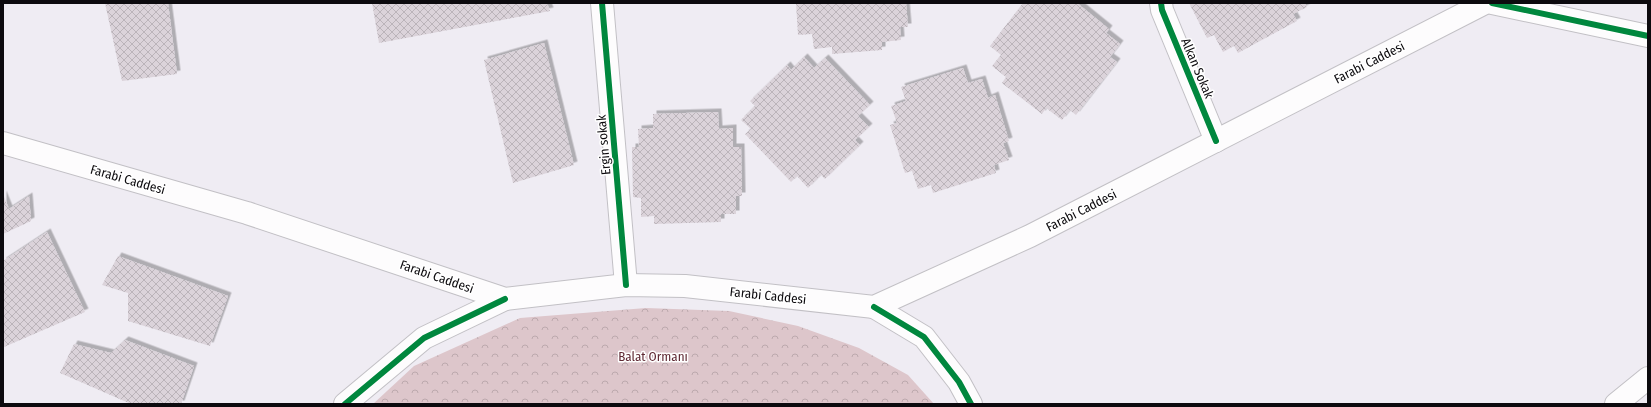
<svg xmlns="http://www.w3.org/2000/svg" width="1651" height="407" font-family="'Fira Sans Condensed',sans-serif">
  <defs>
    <pattern id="forest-crowns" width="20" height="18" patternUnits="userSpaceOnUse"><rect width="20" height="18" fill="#ddc6cb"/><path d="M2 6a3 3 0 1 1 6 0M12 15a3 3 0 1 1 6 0" fill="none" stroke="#bca9ad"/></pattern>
    <pattern id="building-cross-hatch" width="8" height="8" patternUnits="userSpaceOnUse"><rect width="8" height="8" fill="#dbd3da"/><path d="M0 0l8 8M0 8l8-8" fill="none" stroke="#bbb4ba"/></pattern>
    <filter id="shadow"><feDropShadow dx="3.5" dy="-3.5" stdDeviation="0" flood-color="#0004"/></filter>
  </defs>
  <rect width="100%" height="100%" fill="#efecf3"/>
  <polygon fill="url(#forest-crowns)" points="646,308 729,311 798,326 859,348 908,375 934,404 373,404 414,366 520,318"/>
  <g fill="url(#building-cross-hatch)" filter="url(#shadow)">
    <polygon points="105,3 168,3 177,74 122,81"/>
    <polygon points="372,3 547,3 550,11 379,43"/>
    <polygon points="796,3 906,3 908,27 900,27 901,40 882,42 882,50 832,54 832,47 814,49 812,34 798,35"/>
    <polygon points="1023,3 1065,3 1067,5 1068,3 1077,3 1109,29 1106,33 1120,44 1110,57 1117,62 1076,115 1070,110 1062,120 1046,108 1042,114 1002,83 1006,77 992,66 1001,55 990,46"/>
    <polygon points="1189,3 1305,3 1307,7 1293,14 1297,21 1238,53 1234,46 1223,52 1214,35 1207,38"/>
    <polygon points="544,43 574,165 513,183 484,60"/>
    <polygon points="804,57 814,68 825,58 870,105 858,116 869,127 855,140 860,145 825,179 821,175 808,188 797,176 791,182 745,134 751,129 741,120 755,106 750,101 787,65 791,70"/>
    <polygon points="963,68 968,83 982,79 988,98 995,95 1009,141 1003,143 1009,160 994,165 996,173 933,193 931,185 918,189 912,171 905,173 890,125 897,123 891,106 906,101 901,87"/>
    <polygon points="718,112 719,129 733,128 733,147 741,147 742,196 736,196 736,214 721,214 721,222 654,224 654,216 641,217 641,198 633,197 632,147 639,147 638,129 653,128 653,114"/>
    <polygon points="3,194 9,209 29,196 31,221 3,234"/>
    <polygon points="47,232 85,312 4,347 3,261"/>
    <polygon points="118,256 228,296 210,346 128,321 128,293 102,285"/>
    <polygon points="125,340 194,366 181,404 131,404 60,373 74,344 111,353"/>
  </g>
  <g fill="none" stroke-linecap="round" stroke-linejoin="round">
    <g stroke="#c2c0c5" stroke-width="24">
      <g id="minor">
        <polyline points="602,3 626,285"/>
        <polyline points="1161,3 1162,10 1216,141"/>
        <polyline points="345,404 424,338 505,299"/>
        <polyline points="1616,404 1648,378"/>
      </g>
    </g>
    <g stroke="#c2c0c5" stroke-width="24">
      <g id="tertiary">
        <polyline points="1492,3 1648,36"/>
        <polyline points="874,307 924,337 959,382 971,404"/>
      </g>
    </g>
    <g stroke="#c2c0c5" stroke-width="24">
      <polyline id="primary" points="3,143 247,213 505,299 626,285 685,286 874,307 1030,236 1485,3"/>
    </g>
    <use href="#minor" stroke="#fdfcfd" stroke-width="22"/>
    <use href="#tertiary" stroke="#fdfcfd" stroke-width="22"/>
    <use href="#primary" stroke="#fdfcfd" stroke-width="22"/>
    <g stroke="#fff" stroke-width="8">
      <g id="cycleway">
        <polyline points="602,3 626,285"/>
        <polyline points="1161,3 1162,10 1216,141"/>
        <polyline points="1492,3 1648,36"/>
        <polyline points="874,307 924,337 959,382 971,404"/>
        <polyline points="345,404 424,338 505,299"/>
      </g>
    </g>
    <use href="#cycleway" stroke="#00873e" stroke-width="6"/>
  </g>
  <g text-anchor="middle" stroke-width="3" stroke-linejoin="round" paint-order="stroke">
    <g font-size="13" fill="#0c0a0e" stroke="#fff">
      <text transform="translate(1369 62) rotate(-27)" y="5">Farabi Caddesi</text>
      <text transform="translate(1198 68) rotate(67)" y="5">Alkan Sokak</text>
      <text transform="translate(603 145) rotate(-95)" y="5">Ergin sokak</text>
      <text transform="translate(128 179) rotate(16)" y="5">Farabi Caddesi</text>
      <text transform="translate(1081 210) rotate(-27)" y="5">Farabi Caddesi</text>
      <text transform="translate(437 276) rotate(19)" y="5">Farabi Caddesi</text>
      <text transform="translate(768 295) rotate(6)" y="5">Farabi Caddesi</text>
    </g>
    <g font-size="13" fill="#5f2933" stroke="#fff">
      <text x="653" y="361">Balat Ormanı</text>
    </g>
  </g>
  <rect width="1651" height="407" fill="none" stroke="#0c0a0e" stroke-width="8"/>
</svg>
